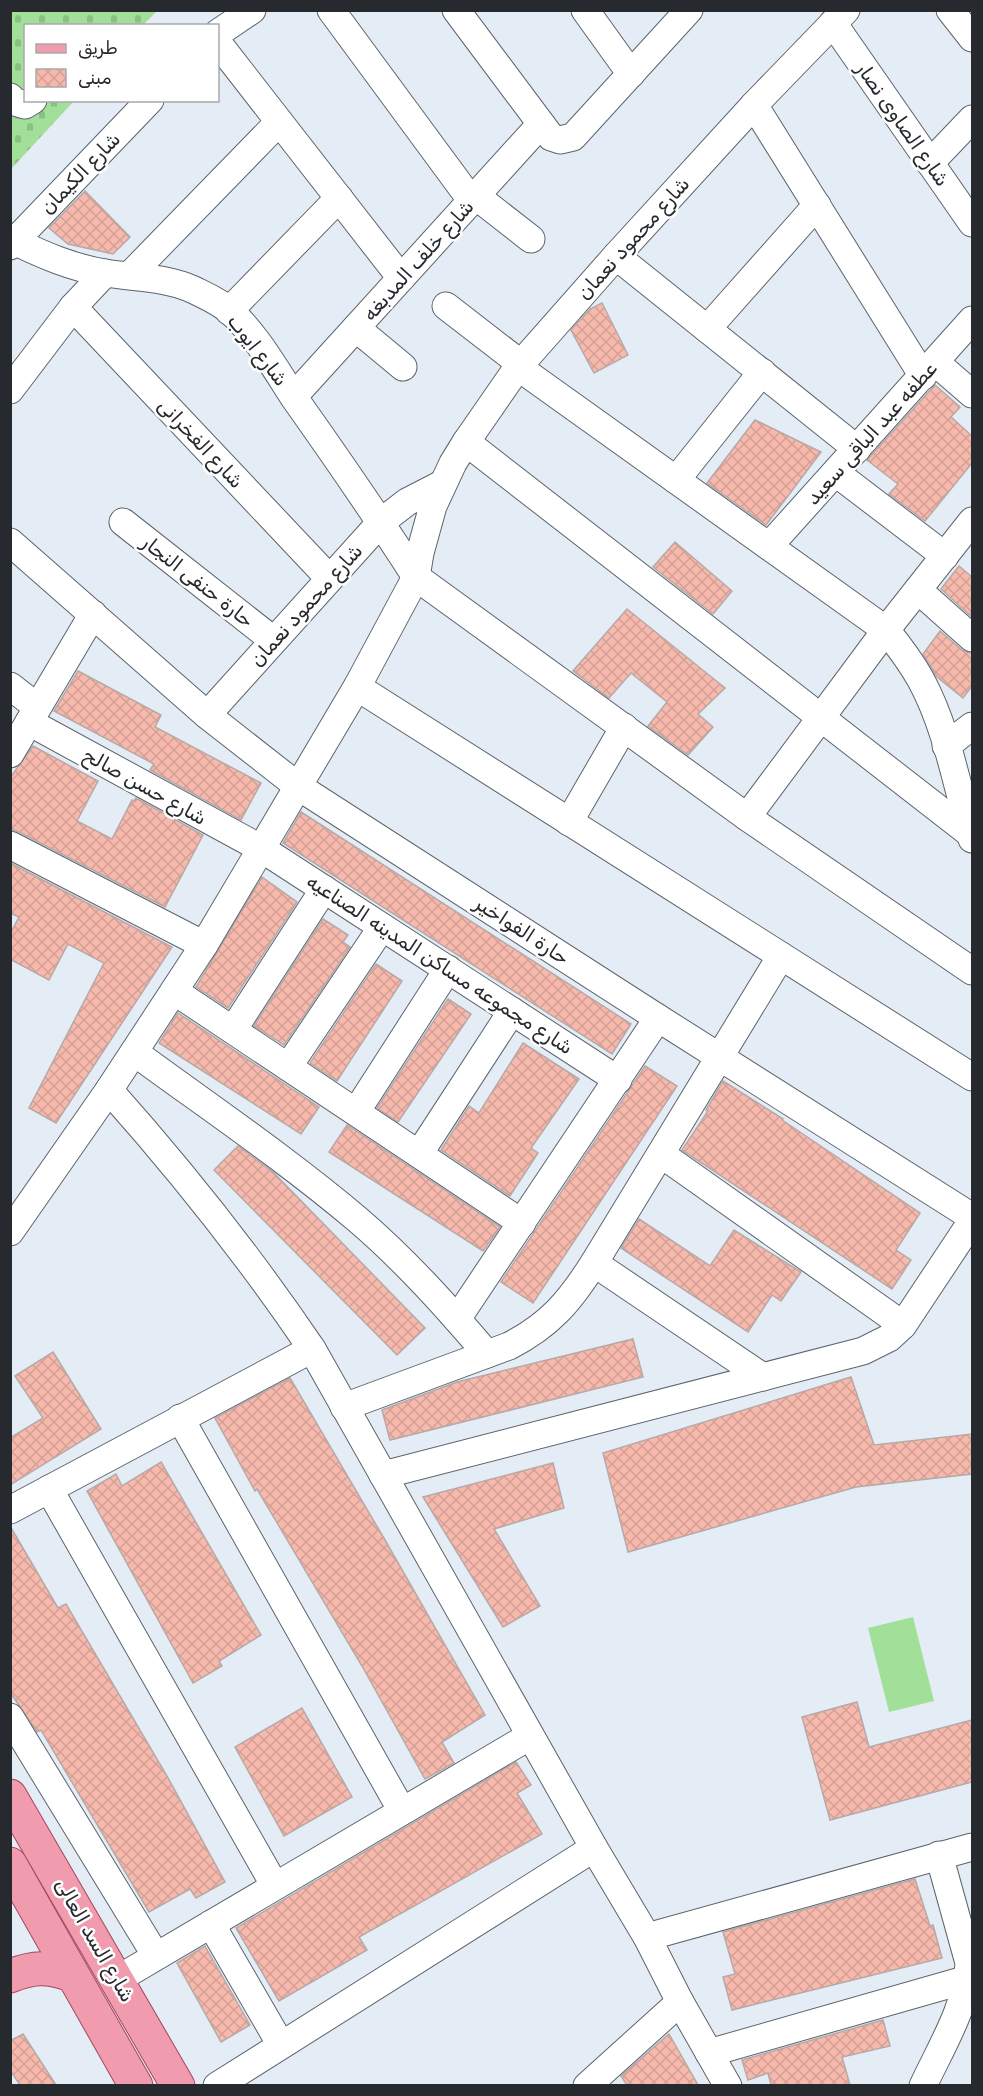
<svg xmlns="http://www.w3.org/2000/svg" width="983" height="2096" font-family="Rubik,'Noto Sans Arabic',sans-serif">
  <defs>
    <pattern id="cemetery-stones" width="16" height="16" patternUnits="userSpaceOnUse" patternTransform="scale(1.5)"><rect width="16" height="16" fill="#a2e099"/><path d="M2 7V4a2 2 0 0 1 4 0v3zM10 15v-3a2 2 0 0 1 4 0v3z" fill="#8bc084"/></pattern>
    <pattern id="building-cross-hatch" width="8" height="8" patternUnits="userSpaceOnUse" patternTransform="scale(1.5)"><rect width="8" height="8" fill="#f8b9ad"/><path d="M0 0l8 8M0 8l8-8" fill="none" stroke="#d49f95"/></pattern>
  </defs>
  <rect width="100%" height="100%" fill="#e4ecf5"/>
  <polygon fill="url(#cemetery-stones)" points="11,11 157,11 143,25 26,26 26,100 74,101 11,169"/>
  <polygon fill="#a2e099" points="913,1617 934,1701 889,1712 868,1628"/>
  <g fill="url(#building-cross-hatch)" stroke="#b6a9a7" stroke-width="1.5">
    <polygon points="85,191 130,237 113,254 68,244 49,228"/>
    <polygon points="602,303 628,355 594,373 571,330 590,309"/>
    <polygon points="935,385 960,407 951,417 972,436 972,463 925,521 889,494 898,484 867,460"/>
    <polygon points="755,420 821,452 766,525 707,483"/>
    <polygon points="675,542 732,591 713,614 653,567"/>
    <polygon points="959,566 972,577 972,617 941,589"/>
    <polygon points="627,609 725,688 698,714 713,727 688,755 648,726 667,702 631,673 609,698 573,671"/>
    <polygon points="940,631 962,650 972,653 972,686 963,698 937,677 923,654"/>
    <polygon points="78,671 161,715 155,727 261,783 241,820 150,770 154,764 54,711"/>
    <polygon points="33,746 98,781 77,821 112,839 132,800 134,801 136,798 203,835 165,907 17,831 10,829 10,778"/>
    <polygon points="301,812 631,1024 612,1054 283,843"/>
    <polygon points="10,863 172,947 56,1123 29,1108 104,963 68,944 49,980 10,959 10,934 19,917 10,913"/>
    <polygon points="262,877 297,902 228,1008 196,987"/>
    <polygon points="323,919 348,935 343,942 350,947 284,1045 254,1026"/>
    <polygon points="376,964 402,981 337,1081 310,1063"/>
    <polygon points="448,999 471,1014 398,1122 377,1108"/>
    <polygon points="178,1013 319,1107 301,1134 159,1043"/>
    <polygon points="523,1043 579,1079 531,1148 538,1153 510,1196 441,1150 469,1106 479,1113"/>
    <polygon points="645,1066 677,1086 533,1303 501,1282"/>
    <polygon points="723,1081 783,1119 782,1120 920,1213 896,1250 911,1260 892,1289 682,1150 708,1111 706,1110"/>
    <polygon points="347,1125 500,1227 483,1251 329,1152"/>
    <polygon points="238,1146 274,1173 425,1328 397,1355 214,1170"/>
    <polygon points="639,1219 710,1266 734,1230 801,1272 781,1301 772,1295 748,1332 621,1248"/>
    <polygon points="633,1339 643,1377 390,1440 382,1410 457,1382"/>
    <polygon points="53,1352 101,1429 10,1485 10,1438 43,1418 15,1376"/>
    <polygon points="851,1377 874,1445 972,1434 972,1474 856,1487 628,1552 603,1453"/>
    <polygon points="290,1378 385,1540 485,1715 442,1742 454,1763 425,1779 362,1666 257,1489 255,1491 215,1418"/>
    <polygon points="161,1462 261,1635 219,1661 222,1666 193,1683 87,1491 116,1474 122,1486"/>
    <polygon points="553,1463 564,1508 494,1529 540,1606 503,1627 423,1497"/>
    <polygon points="10,1526 58,1608 66,1604 167,1776 225,1882 196,1898 190,1889 149,1912 41,1730 37,1732 10,1692"/>
    <polygon points="857,1702 869,1747 972,1720 972,1782 830,1820 802,1717"/>
    <polygon points="302,1708 352,1797 284,1836 235,1747"/>
    <polygon points="516,1762 531,1785 517,1793 542,1834 359,1937 367,1950 279,2001 236,1928"/>
    <polygon points="915,1879 930,1926 933,1925 942,1958 732,2010 723,1977 735,1974 723,1932"/>
    <polygon points="205,1946 250,2025 221,2042 177,1963"/>
    <polygon points="883,2020 890,2046 842,2057 850,2085 771,2085 768,2073 748,2080 742,2060"/>
    <polygon points="23,2034 56,2085 20,2085 10,2070 10,2041"/>
    <polygon points="669,2034 698,2085 627,2085 621,2076"/>
  </g>
  <g fill="none" stroke-linecap="round" stroke-linejoin="round">
    <g stroke="#5d646c" stroke-width="29">
      <g id="minor">
        <polyline points="331,10 471,200"/>
        <polyline points="456,10 551,137 560,140 573,137 689,10"/>
        <polyline points="585,10 631,74"/>
        <polyline points="950,10 972,38"/>
        <polyline points="833,23 972,223"/>
        <polyline points="218,33 252,10"/>
        <polyline points="218,43 401,278"/>
        <polyline points="10,97 15,102 25,105 33,100"/>
        <polyline points="754,105 923,376"/>
        <polyline points="930,163 972,119"/>
        <polyline points="476,196 531,239"/>
        <path d="M14,241C43,255 73,268 105,273C136,278 165,277 194,290C206,296 220,302 230,311C255,333 276,370 295,399C336,457 377,516 416,577L747,817L972,971"/>
        <polyline points="10,246 150,100"/>
        <polyline points="616,256 857,449"/>
        <polyline points="130,275 279,122"/>
        <polyline points="446,306 521,364"/>
        <polyline points="73,307 329,578"/>
        <polyline points="229,311 339,198"/>
        <polyline points="356,328 403,367"/>
        <polyline points="707,329 817,205"/>
        <polyline points="935,362 972,394"/>
        <path d="M518,367L886,630C899,646 911,662 921,680C947,728 957,786 972,839"/>
        <polyline points="10,390 73,307 105,273"/>
        <polyline points="294,396 541,124"/>
        <polyline points="466,442 972,835"/>
        <polyline points="836,473 945,556"/>
        <polyline points="676,480 762,372"/>
        <polyline points="123,522 273,640"/>
        <polyline points="10,542 207,715 299,787 658,1018 972,1217"/>
        <polyline points="769,546 972,320"/>
        <polyline points="918,590 972,638"/>
        <polyline points="10,686 37,707"/>
        <polyline points="357,687 972,1077"/>
        <polyline points="207,715 381,522 407,502 442,484"/>
        <polyline points="29,722 262,849 618,1080"/>
        <polyline points="946,746 972,726"/>
        <polyline points="10,754 93,614"/>
        <polyline points="747,817 886,630 972,521"/>
        <polyline points="569,822 624,727"/>
        <polyline points="10,845 204,945"/>
        <polyline points="174,991 522,1223"/>
        <polyline points="233,1030 324,889"/>
        <path d="M134,1052C209,1107 286,1159 357,1219C405,1260 447,1307 487,1354"/>
        <polyline points="288,1067 382,927"/>
        <path d="M109,1090C184,1174 249,1256 312,1349L594,1848L647,1937L680,2002L728,2086"/>
        <polyline points="356,1112 448,969"/>
        <polyline points="419,1154 512,1011"/>
        <polyline points="661,1154 903,1325"/>
        <polyline points="10,1232 109,1090 204,945 357,687 416,577 420,553 433,506 453,463 466,442 518,367 616,256 754,105 846,10"/>
        <polyline points="594,1263 763,1377"/>
        <polyline points="457,1319 658,1018"/>
        <path d="M344,1407L509,1346C550,1325 570,1301 594,1263L781,956"/>
        <polyline points="180,1418 402,1811"/>
        <polyline points="383,1475 863,1351 889,1338 903,1325 972,1221"/>
        <polyline points="49,1489 275,1886"/>
        <polyline points="10,1510 312,1349"/>
        <polyline points="10,1717 156,1956"/>
        <polyline points="211,1924 281,2045"/>
        <polyline points="647,1937 972,1847"/>
        <polyline points="118,1979 530,1736"/>
        <polyline points="709,2053 968,1979"/>
        <polyline points="217,2086 594,1848"/>
        <polyline points="587,2086 680,2002"/>
        <path d="M923,2086C941,2047 967,2006 969,1963L939,1855"/>
      </g>
    </g>
    <g stroke="#a3485e" stroke-width="35">
      <g id="major">
        <polyline points="10,1796 178,2086"/>
        <polyline points="10,1864 136,2086"/>
        <path d="M10,1976C35,1966 48,1967 72,1975"/>
      </g>
    </g>
    <use href="#minor" stroke="#fff" stroke-width="27"/>
    <use href="#major" stroke="#f19bae" stroke-width="33"/>
  </g>
  <g text-anchor="middle" stroke-width="5" stroke-linejoin="round" paint-order="stroke">
    <g font-size="20" fill="#26292d" stroke="#fff">
      <text transform="translate(903 124) rotate(55)" y="7">شارع الصاوى نصار</text>
      <text transform="translate(80 173) rotate(-46)" y="7">شارع الكيمان</text>
      <text transform="translate(633 238) rotate(-48)" y="7">شارع محمود نعمان</text>
      <text transform="translate(418 260) rotate(-48)" y="7">شارع خلف المدبغه</text>
      <text transform="translate(258 350) rotate(52)" y="7">شارع ايوب</text>
      <text transform="translate(871 433) rotate(-48)" y="7">عطفه عبد الباقى سعيد</text>
      <text transform="translate(201 443) rotate(47)" y="7">شارع الفخرانى</text>
      <text transform="translate(198 581) rotate(38)" y="7">حارة حنفى النجار</text>
      <text transform="translate(306 605) rotate(-48)" y="7">شارع محمود نعمان</text>
      <text transform="translate(145 786) rotate(29)" y="7">شارع حسن صالح</text>
      <text transform="translate(522 930) rotate(33)" y="7">حارة الفواخير</text>
      <text transform="translate(440 964) rotate(33)" y="7">شارع مجموعه مساكن المدينه الصناعيه</text>
      <text transform="translate(95 1940) rotate(60)" y="7">شارع السد العالى</text>
    </g>
  </g>
  <rect width="983" height="2096" fill="none" stroke="#26292d" stroke-width="24"/>
  <rect x="24" y="24" width="195" height="78" fill="#ffffff" stroke="#a8a9ab" stroke-width="1.5"/>
  <rect x="36" y="44" width="30" height="9" fill="#f19bae" stroke="#a8a9ab" stroke-width="1.5"/>
  <text x="78" y="54" font-size="18" fill="#26292d">طريق</text>
  <rect x="36" y="69" width="30" height="18" fill="url(#building-cross-hatch)" stroke="#a8a9ab" stroke-width="1.5"/>
  <text x="78" y="84" font-size="18" fill="#26292d">مبنى</text>
</svg>
